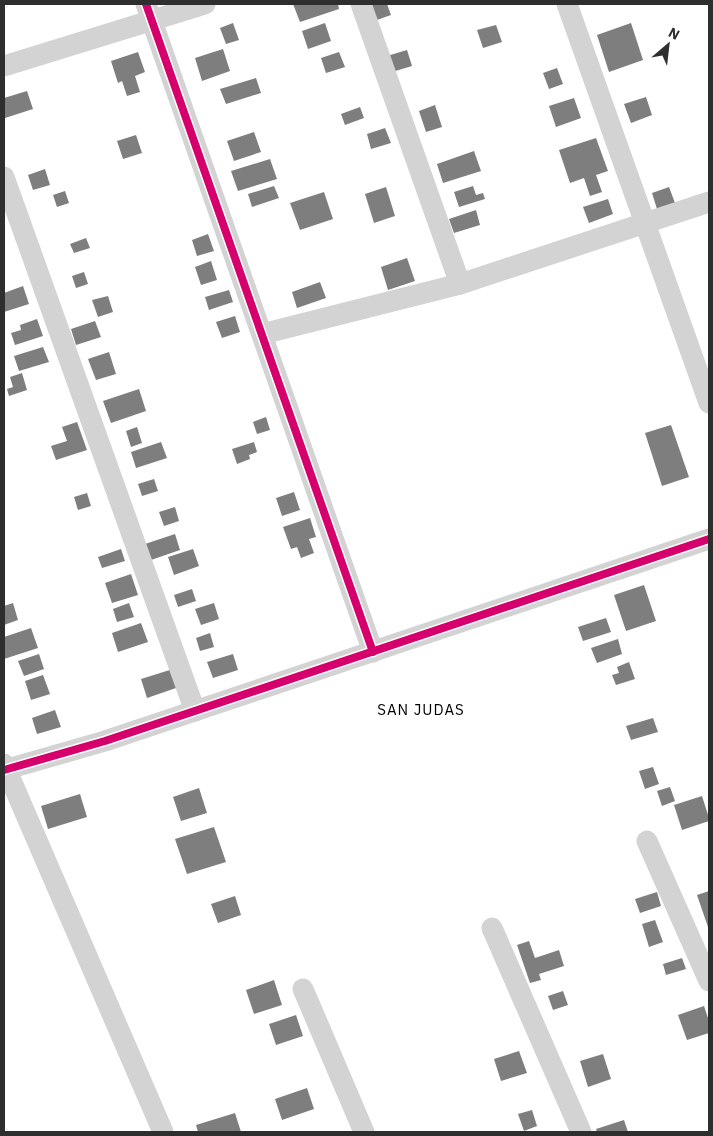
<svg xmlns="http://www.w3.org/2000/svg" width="713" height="1136" font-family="'IBM Plex Sans',sans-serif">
  <rect width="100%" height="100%" fill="#fff"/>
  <g fill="#7e7e7e">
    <polygon points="293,4 338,4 339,9 300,22"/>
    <polygon points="372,4 387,4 391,15 374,21"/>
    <polygon points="233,23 239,40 226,44 220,28"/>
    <polygon points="325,23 331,41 308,49 302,31"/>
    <polygon points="631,23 643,60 609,72 597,35"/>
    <polygon points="496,25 502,42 483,48 477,30"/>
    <polygon points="223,49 230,71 202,81 195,58"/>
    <polygon points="407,50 412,66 392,72 387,56"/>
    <polygon points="138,52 145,72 135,76 140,92 127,96 122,81 118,83 111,61"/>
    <polygon points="339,52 345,67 326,73 321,58"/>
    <polygon points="557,68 563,84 549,89 543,73"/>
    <polygon points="256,78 261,93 226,104 220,89"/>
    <polygon points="27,91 33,109 5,118 4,98"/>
    <polygon points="646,97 652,115 631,123 624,104"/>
    <polygon points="574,98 581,118 556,127 549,106"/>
    <polygon points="435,105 442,127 426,132 419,111"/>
    <polygon points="360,107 364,118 345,125 341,114"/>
    <polygon points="385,128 391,143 371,149 367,134"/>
    <polygon points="254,132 261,152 234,161 227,141"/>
    <polygon points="136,135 142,153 123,159 117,141"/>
    <polygon points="596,138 608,171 596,175 602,192 590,196 584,178 570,183 559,150"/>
    <polygon points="474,151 481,171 443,183 437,164"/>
    <polygon points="270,159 277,179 238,191 231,171"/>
    <polygon points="45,169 50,185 33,190 28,175"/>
    <polygon points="274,186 279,198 252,207 248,194"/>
    <polygon points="473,186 476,195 483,193 485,199 459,207 454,192"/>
    <polygon points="386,187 395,216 374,223 365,194"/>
    <polygon points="669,187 675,203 657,209 652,193"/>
    <polygon points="65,191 69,203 57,207 53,195"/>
    <polygon points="324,192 333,219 300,230 290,203"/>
    <polygon points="608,199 613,214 589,223 583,207"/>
    <polygon points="476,210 480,225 454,233 449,219"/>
    <polygon points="208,234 214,251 197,256 192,240"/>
    <polygon points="86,238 90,248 74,253 70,244"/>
    <polygon points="407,258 415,281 388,290 381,267"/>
    <polygon points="211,261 217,280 201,285 195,267"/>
    <polygon points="84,272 88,284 76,288 72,276"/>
    <polygon points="320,282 326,298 297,308 292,292"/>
    <polygon points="23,286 29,304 4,312 4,293"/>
    <polygon points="229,290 233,302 209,310 205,297"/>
    <polygon points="108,296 113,312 98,317 92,300"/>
    <polygon points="235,316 240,332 222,338 216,322"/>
    <polygon points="37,319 43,336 15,345 11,333 21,330 20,325"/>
    <polygon points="95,321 101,337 76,345 71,329"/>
    <polygon points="43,347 49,362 19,371 14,356"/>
    <polygon points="109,352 116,374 96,380 88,359"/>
    <polygon points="22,373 27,390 9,396 7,389 13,387 10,377"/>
    <polygon points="139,389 146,411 111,423 103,401"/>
    <polygon points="266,417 270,430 257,434 253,422"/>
    <polygon points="77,422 87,450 56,460 51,446 67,441 62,427"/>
    <polygon points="671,425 689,477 662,486 645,433"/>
    <polygon points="137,427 142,443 131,447 126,431"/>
    <polygon points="161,442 167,458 136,468 131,452"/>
    <polygon points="254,442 257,452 249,455 250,459 237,464 232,449"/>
    <polygon points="154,479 158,491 142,496 138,484"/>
    <polygon points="294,492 300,510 282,516 276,498"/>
    <polygon points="87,493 91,506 78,510 74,497"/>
    <polygon points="175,507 179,521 164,526 159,512"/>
    <polygon points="310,518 316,537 309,539 314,553 301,558 297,547 291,549 283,527"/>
    <polygon points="175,534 180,550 151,560 145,544"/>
    <polygon points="121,549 125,561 102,568 98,557"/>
    <polygon points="193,549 199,566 174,575 168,557"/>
    <polygon points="131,574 138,595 112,603 105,583"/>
    <polygon points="644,585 656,621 626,631 614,595"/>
    <polygon points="192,589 196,601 178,607 174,595"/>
    <polygon points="13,603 18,620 4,625 4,606"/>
    <polygon points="129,603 134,617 117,622 113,609"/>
    <polygon points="214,603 219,619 201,625 195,609"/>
    <polygon points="606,618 611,632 583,641 578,627"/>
    <polygon points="141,623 148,642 118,652 112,633"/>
    <polygon points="31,628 38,648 4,659 4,637"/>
    <polygon points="210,633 214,647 200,651 196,638"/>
    <polygon points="618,639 622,654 597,663 591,648"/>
    <polygon points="39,654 44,669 24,676 18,661"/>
    <polygon points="233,654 238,670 213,678 207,662"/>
    <polygon points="629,662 635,679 616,685 612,675 619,673 617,667"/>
    <polygon points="173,669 179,687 147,698 141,679"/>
    <polygon points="43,675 50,694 31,700 25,681"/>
    <polygon points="55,710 61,727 37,734 32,718"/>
    <polygon points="653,718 658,732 631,740 626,726"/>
    <polygon points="653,767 659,784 645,789 639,771"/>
    <polygon points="670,787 675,801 662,806 657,791"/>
    <polygon points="199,788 207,813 181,821 173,797"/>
    <polygon points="80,794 87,817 48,829 41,806"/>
    <polygon points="702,796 709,818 709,821 682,830 674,805"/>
    <polygon points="214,827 226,862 187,874 175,839"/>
    <polygon points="709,891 709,930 697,895"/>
    <polygon points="657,892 661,906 640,913 635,899"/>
    <polygon points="235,896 241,915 218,923 211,904"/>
    <polygon points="655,920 663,942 649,947 642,924"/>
    <polygon points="529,941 535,958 559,950 564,966 539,974 541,980 530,983 517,945"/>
    <polygon points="682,958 686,969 666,975 663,964"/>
    <polygon points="274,980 282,1005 254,1014 246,990"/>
    <polygon points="563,991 568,1005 553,1010 548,996"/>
    <polygon points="704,1006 709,1021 709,1033 687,1040 678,1015"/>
    <polygon points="296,1015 303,1036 276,1045 269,1024"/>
    <polygon points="519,1051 527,1073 501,1081 494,1059"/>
    <polygon points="603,1054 611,1079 588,1087 580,1061"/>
    <polygon points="307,1088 314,1109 282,1120 275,1099"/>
    <polygon points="532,1110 537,1126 524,1131 518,1114"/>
    <polygon points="235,1113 241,1132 198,1132 196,1125"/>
    <polygon points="624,1120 628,1132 597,1132 596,1129"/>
  </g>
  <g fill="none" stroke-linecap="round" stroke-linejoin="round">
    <g stroke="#d3d3d3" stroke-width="21">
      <polyline points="146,4 373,652"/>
      <polyline points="361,4 460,284"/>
      <polyline points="567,4 709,403"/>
      <polyline points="4,66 205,4"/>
      <polyline points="4,177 195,711"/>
      <polyline points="262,334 460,284 709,202"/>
      <polyline points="4,764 163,1132"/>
      <polyline points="4,770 105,741 709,539"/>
      <polyline points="647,841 709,981"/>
      <polyline points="492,928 581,1132"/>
      <polyline points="303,989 364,1132"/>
    </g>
    <g stroke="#fff" stroke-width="11">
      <g id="cycleway">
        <polyline points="146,4 373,652"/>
        <polyline points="4,770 105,741 709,539"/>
      </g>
    </g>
    <use href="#cycleway" stroke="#d6006c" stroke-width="8"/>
  </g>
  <g text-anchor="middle" stroke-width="5" stroke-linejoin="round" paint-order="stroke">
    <g font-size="15" letter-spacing="1" fill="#000" stroke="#fff">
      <text x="421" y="715">SAN JUDAS</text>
    </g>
  </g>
  <rect width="713" height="1136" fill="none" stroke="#2e2e2e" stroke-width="10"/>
  <g transform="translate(668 45) rotate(28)" stroke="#ffffff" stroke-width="4" paint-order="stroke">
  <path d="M0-4L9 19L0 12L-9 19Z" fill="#2e2e2e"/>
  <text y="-8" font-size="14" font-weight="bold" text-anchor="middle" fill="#2e2e2e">N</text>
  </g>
</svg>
